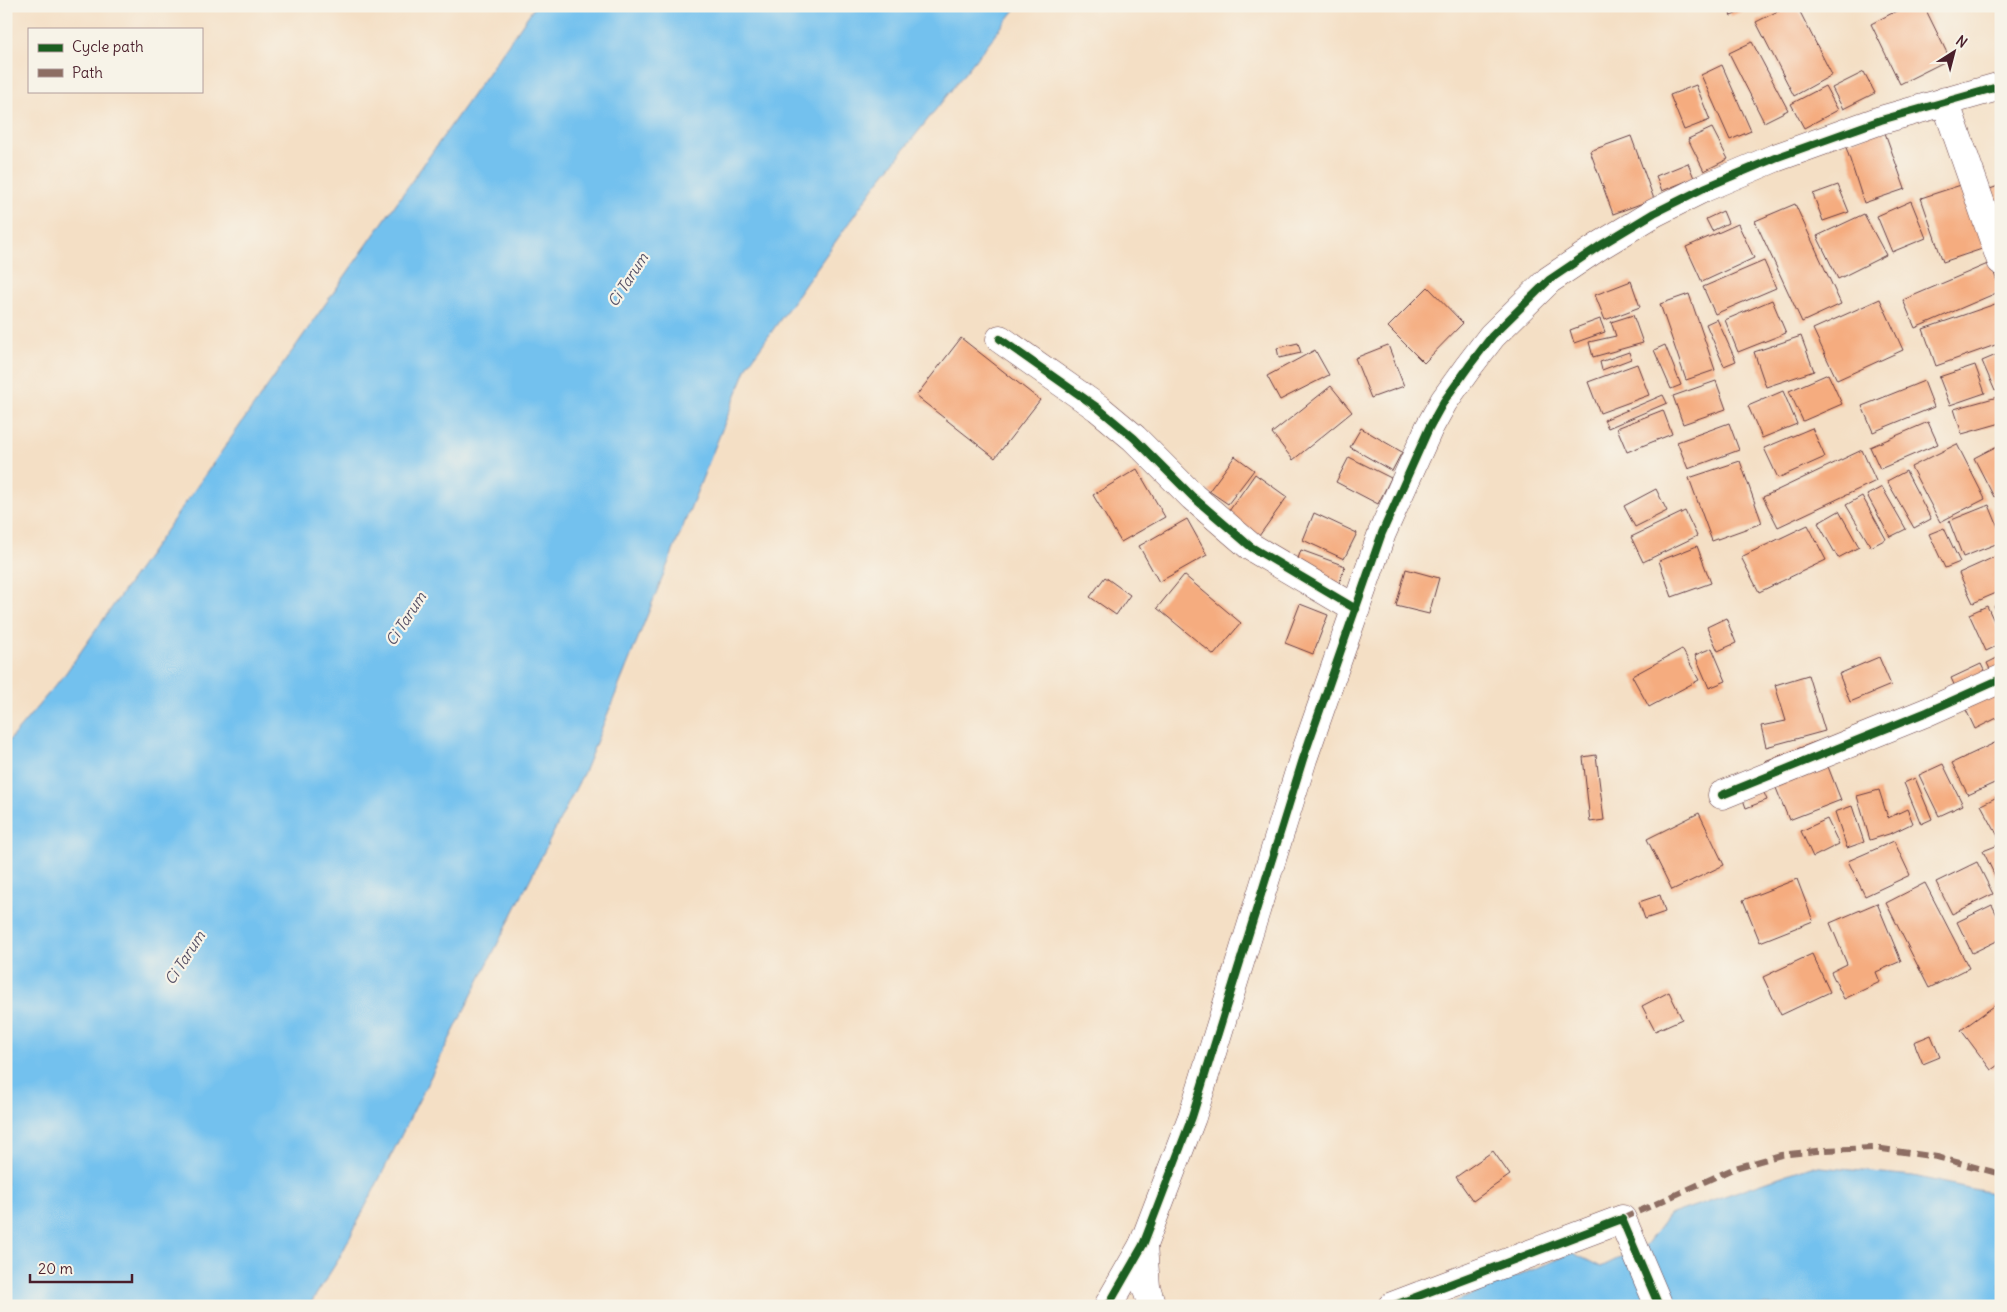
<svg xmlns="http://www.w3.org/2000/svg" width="2007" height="1312" font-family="Delius,sans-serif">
  <rect width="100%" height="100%" fill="#f7f3e8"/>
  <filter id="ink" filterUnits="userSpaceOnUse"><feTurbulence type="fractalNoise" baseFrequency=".02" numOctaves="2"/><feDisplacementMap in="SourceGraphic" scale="10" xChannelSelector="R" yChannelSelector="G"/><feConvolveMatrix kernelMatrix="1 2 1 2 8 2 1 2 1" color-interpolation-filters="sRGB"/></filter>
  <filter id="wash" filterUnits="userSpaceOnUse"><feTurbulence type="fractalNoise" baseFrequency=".0096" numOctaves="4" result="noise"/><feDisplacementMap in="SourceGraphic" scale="20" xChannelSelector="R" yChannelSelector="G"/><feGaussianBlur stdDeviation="1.12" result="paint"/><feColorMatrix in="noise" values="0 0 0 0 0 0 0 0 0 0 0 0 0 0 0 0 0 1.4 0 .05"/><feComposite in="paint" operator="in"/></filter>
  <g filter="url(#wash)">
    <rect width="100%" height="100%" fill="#f4dfc5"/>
    <g fill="#73c1ee" stroke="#5e708c">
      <polygon points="535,6 1018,6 875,186 748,365 585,770 340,1257 309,1306 6,1306 6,744 65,674"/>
      <polygon points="1811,1166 1913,1176 2001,1195 2001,1306 1445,1306 1573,1253 1601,1267 1646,1245 1669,1215"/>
    </g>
    <g id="blocks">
      <g fill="#f5ac7f">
        <polygon points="1727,6 1753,6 1731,16"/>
        <polygon points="1788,6 1797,6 1832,75 1794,96 1756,22"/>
        <polygon points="1906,6 1924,6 1950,59 1900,84 1871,24"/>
        <polygon points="1752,42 1788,110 1764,122 1729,53"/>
        <polygon points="1722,65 1751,131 1730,140 1701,75"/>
        <polygon points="1864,72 1875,93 1843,109 1832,88"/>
        <polygon points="1696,85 1710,120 1684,130 1670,95"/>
        <polygon points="1825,86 1838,110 1804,128 1791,104"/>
        <polygon points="1712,128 1728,159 1704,171 1688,139"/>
        <polygon points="1884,130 1905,189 1864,203 1845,144"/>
        <polygon points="1631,136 1654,199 1613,214 1590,151"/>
        <polygon points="1688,163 1694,178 1662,191 1656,176"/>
        <polygon points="1967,183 1988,247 1943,262 1921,198"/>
        <polygon points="1838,185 1849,212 1823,221 1813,194"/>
        <polygon points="2001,185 2001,259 1979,193"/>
        <polygon points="1911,201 1926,238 1892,252 1877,216"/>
        <polygon points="1795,204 1841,304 1802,322 1755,221"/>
        <polygon points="1723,211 1728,223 1712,231 1706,219"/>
        <polygon points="1864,214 1886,255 1838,279 1817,236"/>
        <polygon points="1738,224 1754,258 1702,282 1686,247"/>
        <polygon points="1764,261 1776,288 1715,314 1703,287"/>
        <polygon points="1990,263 2001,291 1915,328 1903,300"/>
        <polygon points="1631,281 1640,307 1605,320 1595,295"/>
        <polygon points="1428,287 1463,323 1424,363 1388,327"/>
        <polygon points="1689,294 1715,370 1686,380 1660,304"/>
        <polygon points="1880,299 1903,350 1837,380 1813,329"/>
        <polygon points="1772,300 1786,333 1738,352 1725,320"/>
        <polygon points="2001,302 2001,343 1936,366 1923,329"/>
        <polygon points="1633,315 1643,343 1593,357 1589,342 1616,336 1611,322"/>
        <polygon points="1600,319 1605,332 1574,343 1570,330"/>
        <polygon points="1717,319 1736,361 1724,366 1706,324"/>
        <polygon points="1801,336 1814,371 1766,387 1754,352"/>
        <polygon points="961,338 1040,400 995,458 916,396"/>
        <polygon points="1298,343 1301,353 1279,358 1277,348"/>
        <polygon points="1388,345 1404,386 1371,398 1355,358"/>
        <polygon points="1665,345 1681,385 1671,389 1654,350"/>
        <polygon points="1315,350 1329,375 1280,400 1267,376"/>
        <polygon points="1629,352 1631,359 1602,370 1600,362"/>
        <polygon points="2001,353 2001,388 1995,391 1982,361"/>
        <polygon points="1637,364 1649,395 1600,413 1588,382"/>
        <polygon points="1975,365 1985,393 1950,405 1939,377"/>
        <polygon points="1828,374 1842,404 1803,421 1789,391"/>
        <polygon points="1716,381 1726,409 1683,424 1673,396"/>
        <polygon points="1924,381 1934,407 1873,432 1862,406"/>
        <polygon points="1331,386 1352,412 1293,460 1272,433"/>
        <polygon points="1783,391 1797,424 1762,438 1748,406"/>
        <polygon points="1663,395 1667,403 1608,428 1604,420"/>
        <polygon points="2001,396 2001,423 1962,434 1954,409"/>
        <polygon points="1663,410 1672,434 1627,452 1617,428"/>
        <polygon points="1928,422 1938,444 1880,469 1870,447"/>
        <polygon points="1729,423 1739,450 1688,469 1677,442"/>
        <polygon points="1361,428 1402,452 1392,471 1350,447"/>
        <polygon points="1812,428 1825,457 1778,478 1764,448"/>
        <polygon points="1957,444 1985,499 1940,522 1911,467"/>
        <polygon points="2001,444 2001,493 1994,497 1974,458"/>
        <polygon points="1862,450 1876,481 1778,527 1763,497"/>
        <polygon points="1235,456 1254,470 1228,504 1209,491"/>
        <polygon points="1349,457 1391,478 1378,504 1336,482"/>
        <polygon points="1740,461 1762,523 1712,541 1689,478"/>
        <polygon points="1137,469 1165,517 1121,542 1093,495"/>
        <polygon points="1906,471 1931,519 1914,528 1887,481"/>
        <polygon points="1255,474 1287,497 1259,536 1227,514"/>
        <polygon points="1882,487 1906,529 1890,537 1867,495"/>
        <polygon points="1656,489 1667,511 1635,527 1624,506"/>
        <polygon points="1862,496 1886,539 1871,547 1846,505"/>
        <polygon points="1989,505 2001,534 2001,542 1963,557 1949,521"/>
        <polygon points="1685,511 1697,536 1643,562 1631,537"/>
        <polygon points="1839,511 1859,547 1838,558 1818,523"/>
        <polygon points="1314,513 1357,533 1344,559 1303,540"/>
        <polygon points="1187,519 1207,555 1159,582 1139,546"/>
        <polygon points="1808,525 1826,560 1759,592 1741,557"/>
        <polygon points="1944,528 1960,562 1945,568 1929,534"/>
        <polygon points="1697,546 1711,583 1672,597 1659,561"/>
        <polygon points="1301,550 1345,566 1338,587 1294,570"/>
        <polygon points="2001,554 2001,591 1973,603 1959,573"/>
        <polygon points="1406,569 1439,578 1429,614 1396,606"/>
        <polygon points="1184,575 1241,623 1214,655 1157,608"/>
        <polygon points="1105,577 1130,595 1116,615 1090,597"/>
        <polygon points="2001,603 2001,621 1994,606"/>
        <polygon points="1300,604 1328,615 1313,654 1285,643"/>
        <polygon points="1987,606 2001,636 2001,644 1986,651 1969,614"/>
        <polygon points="1726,618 1736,643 1718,651 1707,627"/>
        <polygon points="1712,648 1726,681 1709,688 1695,655"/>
        <polygon points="1682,649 1699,680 1649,707 1632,676"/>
        <polygon points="2001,656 2001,692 1987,663"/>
        <polygon points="1879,657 1891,685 1850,702 1839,674"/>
        <polygon points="1981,664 2001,706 2001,716 1975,729 1951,678"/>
        <polygon points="1808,675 1825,731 1766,747 1761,726 1786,721 1775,685"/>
        <polygon points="2001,740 2001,780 1968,795 1952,763"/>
        <polygon points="1818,741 1841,800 1789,820 1765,761"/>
        <polygon points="1596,755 1604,820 1590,822 1583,757"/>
        <polygon points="1943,764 1963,805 1939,816 1919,775"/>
        <polygon points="1915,778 1932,819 1921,824 1904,783"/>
        <polygon points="1760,783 1767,800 1746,808 1740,791"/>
        <polygon points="1879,790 1888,818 1907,809 1913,823 1892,833 1870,840 1857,796"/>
        <polygon points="2001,795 2001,837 1999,838 1981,805"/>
        <polygon points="1852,806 1864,842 1847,848 1835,812"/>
        <polygon points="1699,813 1724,865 1672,890 1647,839"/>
        <polygon points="1827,819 1839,844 1813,857 1801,831"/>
        <polygon points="1894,841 1910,875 1865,896 1848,861"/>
        <polygon points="2001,844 2001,876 1996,878 1983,851"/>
        <polygon points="1977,862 1993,894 1952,914 1936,882"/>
        <polygon points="1797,879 1813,921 1760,942 1743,900"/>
        <polygon points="1925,883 1969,968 1929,988 1886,903"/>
        <polygon points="1660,895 1665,912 1645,919 1639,902"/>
        <polygon points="1877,903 1901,961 1876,972 1880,982 1844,999 1831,972 1847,964 1830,923"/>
        <polygon points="1992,905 2001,923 2001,939 1972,953 1957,922"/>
        <polygon points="1812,954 1830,992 1781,1015 1763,977"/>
        <polygon points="1669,992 1682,1019 1655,1031 1642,1006"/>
        <polygon points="2001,1001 2001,1063 1991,1070 1961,1030"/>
        <polygon points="1931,1035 1940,1057 1923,1064 1914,1042"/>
        <polygon points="1493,1151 1510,1175 1473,1201 1456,1177"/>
      </g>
    </g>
  </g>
  <g filter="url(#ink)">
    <use href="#blocks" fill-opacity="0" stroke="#643c42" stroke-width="1"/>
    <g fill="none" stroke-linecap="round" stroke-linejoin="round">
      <g stroke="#643c42" stroke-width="29">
        <g id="minor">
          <polyline points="1945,101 2001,261"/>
          <polyline points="1000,339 1098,408 1134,438 1193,497 1251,547 1356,609"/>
          <polyline points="1722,795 1927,712 2001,679"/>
          <polyline points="1143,1245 1146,1287 1152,1306"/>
          <polyline points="1108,1306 1143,1245 1192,1117 1303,759 1382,533 1429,428 1444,401 1469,366 1492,336 1549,280 1601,245 1654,213 1704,188 1775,158 1881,120 2001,86"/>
          <polyline points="1392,1306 1622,1219 1659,1306"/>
        </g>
      </g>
      <use href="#minor" stroke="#fff" stroke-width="28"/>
      <polyline stroke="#8d6e63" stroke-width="6" stroke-dasharray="12 6" stroke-linecap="butt" points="1622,1219 1735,1168 1781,1155 1826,1150 1875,1148 1937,1157 2001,1174"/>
      <g stroke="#f7f3e8" stroke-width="11">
        <g id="cycleway">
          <polyline points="1000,339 1098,408 1134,438 1193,497 1251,547 1356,609"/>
          <polyline points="1722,795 1927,712 2001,679"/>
          <polyline points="1108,1306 1143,1245 1192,1117 1303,759 1382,533 1429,428 1444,401 1469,366 1492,336 1549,280 1601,245 1654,213 1704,188 1775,158 1881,120 2001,86"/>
          <polyline points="1392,1306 1622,1219 1659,1306"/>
        </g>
      </g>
      <use href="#cycleway" stroke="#1b5e20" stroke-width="8"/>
    </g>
  </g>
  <g text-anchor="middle" stroke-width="4.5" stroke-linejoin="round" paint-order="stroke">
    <g font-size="15" font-style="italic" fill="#565066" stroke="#f7f3e8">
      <text transform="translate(628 280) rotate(-57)" y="5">Ci Tarum</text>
      <text transform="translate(406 619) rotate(-57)" y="5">Ci Tarum</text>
      <text transform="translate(185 958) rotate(-57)" y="5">Ci Tarum</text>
    </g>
  </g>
  <rect width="2007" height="1312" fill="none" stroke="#f7f3e8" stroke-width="25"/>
  <rect x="28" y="28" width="175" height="65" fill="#f7f3e8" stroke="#b29e9c"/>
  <rect x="38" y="44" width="25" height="8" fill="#1b5e20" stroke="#b29e9c"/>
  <text x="72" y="52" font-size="15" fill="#4a1f2b">Cycle path</text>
  <rect x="38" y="69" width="25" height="8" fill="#8d6e63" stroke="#b29e9c"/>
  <text x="72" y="78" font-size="15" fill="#4a1f2b">Path</text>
  <g transform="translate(1954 52) rotate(36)" stroke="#f7f3e8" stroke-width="4" paint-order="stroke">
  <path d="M0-4L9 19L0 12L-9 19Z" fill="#4a1f2b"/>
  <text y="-8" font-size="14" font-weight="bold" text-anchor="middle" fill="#4a1f2b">N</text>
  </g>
  <path d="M30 1274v8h102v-8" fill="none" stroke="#4a1f2b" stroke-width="2.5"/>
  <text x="38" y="1274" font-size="15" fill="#4a1f2b" stroke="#f7f3e8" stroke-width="4" paint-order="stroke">20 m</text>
</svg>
